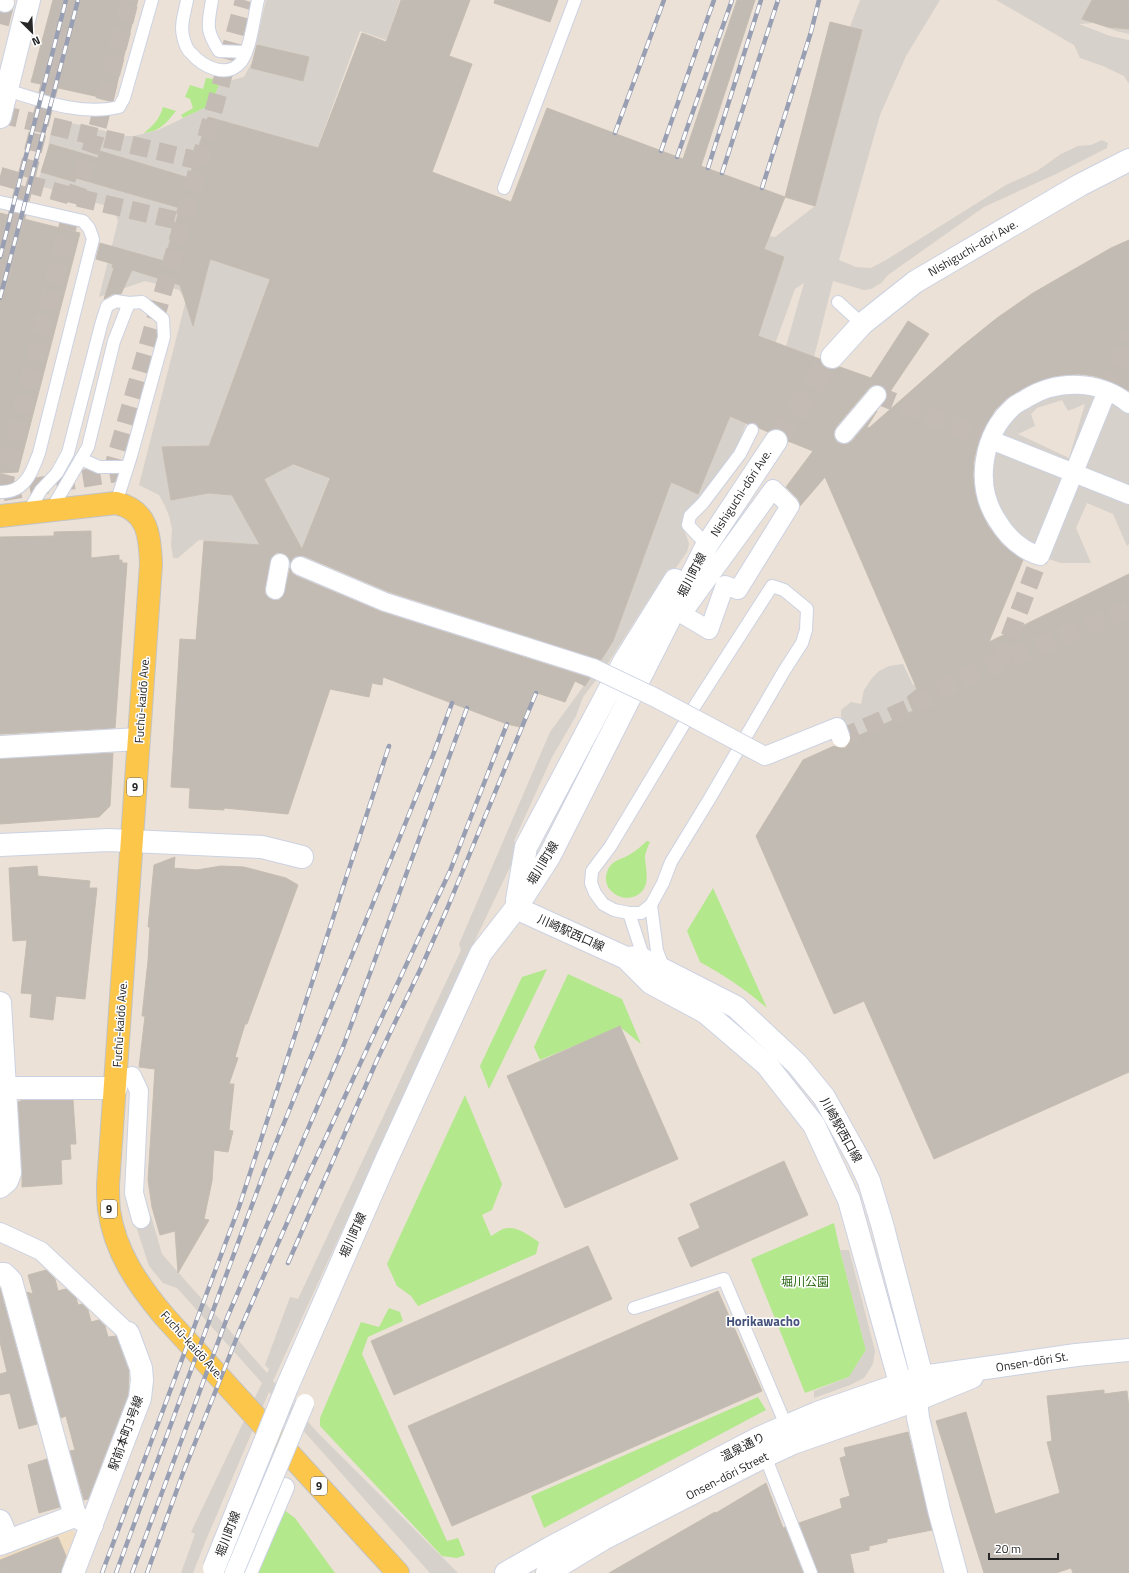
<svg xmlns="http://www.w3.org/2000/svg" width="1129" height="1573" font-family="'Titillium Web','Noto Sans JP',sans-serif">
  <rect width="100%" height="100%" fill="#ebe1d7"/>
  <polygon fill="#efdec4" points="70,1529 81,1539 68,1573 0,1573 0,1557"/>
  <g fill="#b3e88d">
    <polygon points="206,78 221,80 211,105 183,118 181,115 193,108 190,99 185,97 190,85 203,89"/>
    <path d="M163,107L176,111C166,123 161,131 144,133C154,125 160,118 163,107Z"/>
    <path d="M647,841L650,842C648,846 646,851 645,856C645,866 650,881 643,890C627,910 593,888 611,865C615,860 624,858 629,855C636,851 641,846 647,841Z"/>
    <path d="M713,888L767,1008C746,990 724,975 700,962L687,931Z"/>
    <polygon points="547,969 489,1089 480,1066 522,977"/>
    <polygon points="568,974 622,999 641,1044 620,1027 540,1060 534,1047"/>
    <path d="M465,1095L502,1184L492,1210L482,1215L491,1236C495,1234 498,1231 503,1229C516,1225 528,1235 539,1242L536,1254L418,1306L411,1296L397,1286L387,1264Z"/>
    <polygon points="834,1223 840,1250 866,1350 849,1377 805,1393 751,1259"/>
    <polygon points="389,1308 400,1312 403,1321 368,1337 362,1354 447,1541 458,1538 465,1555 457,1558 442,1556 320,1426 320,1418 361,1322 379,1327"/>
    <polygon points="758,1397 766,1410 544,1528 531,1496"/>
    <polygon points="280,1507 295,1518 335,1573 256,1573"/>
  </g>
  <g fill="#d6d1ca" fill-rule="evenodd">
    <polygon points="266,0 400,0 386,40 360,31 212,436 329,478 302,548 264,479 232,495 260,545 199,540 178,558 173,558 171,545 172,529 169,516 165,506 159,495 139,485 186,300 179,290 145,281 99,297 118,221 113,208 37,185 46,155 54,119 126,136 134,136 158,130 211,105 221,80 229,81 244,77 252,62"/>
    <polygon points="860,0 940,0 906,56 880,115 839,260 856,267 871,268 886,260 1006,185 1037,171 1061,154 1078,146 1091,145 1102,140 1108,143 1107,148 1056,174 984,207 888,275 881,283 871,289 864,290 833,281 814,357 786,346 804,283 795,289 736,451 683,526 689,544 687,552 673,572 668,569 603,671 583,697 576,716 552,757 514,841 520,846 478,934 273,1381 316,1431 458,1573 430,1573 269,1392 206,1540 193,1573 181,1573 195,1534 191,1532 262,1383 177,1288 163,1283 153,1271 149,1266 135,1223 141,1219 151,1216 162,1254 267,1373 269,1369 265,1365 290,1297 298,1299 461,950 459,944 550,732 583,687 594,665 613,641 672,476 674,484 698,494 784,257 764,249 769,236 775,237 815,206 862,31 850,27"/>
    <polygon points="996,0 1112,0 1129,22 1129,34 1116,31 1094,23 1079,24 1110,36 1129,40 1129,84 1124,76 1103,66 1080,58 1074,45"/>
    <path d="M1065,384L1129,404V544L1127,546L1113,514L1087,503L1076,528L1091,563H1061L1027,552L1005,533L985,454L996,428ZM1062,400L1068,411L1085,404L1069,458L1018,434L1035,426L1031,414L1037,408Z"/>
    <polygon points="963,662 920,710 861,736 844,742 841,736 854,731 846,726 842,720 841,715 841,710 851,702 861,704 864,690 872,678 879,671 889,666 903,664 913,685"/>
    <polygon points="840,1250 849,1250 875,1351 873,1364 864,1378 850,1385 814,1398 814,1391 849,1377 866,1350"/>
  </g>
  <g fill="#c2bbb4" stroke="#c6bdb1" fill-rule="evenodd">
    <polygon points="53,0 138,0 113,100 31,82"/>
    <path d="M401,0H470L449,56L472,64L432,172L511,202L547,108L683,159L737,0H755L701,166L785,197L764,249L784,257L758,336L820,359L823,366L829,369H835L840,367L871,378L908,321L929,334L887,396V391L883,387L878,385H873L869,388L836,427L834,432V437L837,442L842,444H847L852,441L877,411L867,427L869,428L961,347L997,318L1033,293L1111,248L1129,240V391L1108,380L1094,376L1079,374L1064,375L1049,378L1022,389L1006,399L995,410L986,425L978,443L974,460L973,475L975,493L980,509L988,526L1003,545L1023,560L989,642L1129,574V1072L934,1159L864,1001L834,1014L756,836L803,760L834,746L840,748H845L849,744L851,739L913,711L907,697L917,689L825,477L800,506L798,499L786,487L813,451L788,441L787,435L783,431L777,429L771,430L768,432L759,428L755,423L748,424L730,416L698,494L671,482L613,641L601,660L389,592L304,556H299L294,557L290,563L286,555L282,553H276L272,557L270,561L265,588V594L269,598L273,600H279L283,596L290,568L292,573L296,576L382,612L590,678L585,686L575,681L565,702L534,692L520,727L507,724L383,677L382,685L372,683L369,697L330,689L288,814L224,808V810L189,808L190,788L171,787L180,639L196,640L204,541L260,545L232,495L208,493L171,500L162,447L209,446L270,279L210,259L193,326L180,285L132,270L121,294H113L104,299L114,268L112,267L113,264L96,259L100,243L164,261L180,208L76,178L75,182L41,172L50,144L98,158L100,151L189,178L208,117L318,148L362,33L386,42ZM293,464L330,478L302,549L264,479Z"/>
    <polygon points="495,0 558,0 550,22 494,3"/>
    <polygon points="1092,0 1129,0 1129,29 1108,27 1082,19"/>
    <polygon points="830,22 862,30 815,206 785,197"/>
    <polygon points="257,45 309,57 303,81 251,68"/>
    <polygon points="0,213 80,233 18,472 0,473"/>
    <polygon points="91,531 91,558 119,555 119,560 122,560 122,563 127,563 115,728 0,734 0,537 54,536 54,532"/>
    <polygon points="113,753 110,806 99,817 0,824 0,759"/>
    <polygon points="175,857 174,868 197,870 221,866 244,867 286,878 298,885 247,1024 245,1024 235,1057 238,1058 229,1084 234,1084 229,1130 233,1131 228,1152 214,1150 212,1181 204,1219 209,1220 178,1273 175,1231 160,1235 152,1207 148,1180 155,1069 139,1067 145,1016 142,1016 148,961 150,927 148,927 154,865"/>
    <polygon points="37,866 38,876 90,881 89,888 97,888 85,999 56,996 53,1020 30,1017 32,994 21,993 27,940 13,941 9,868"/>
    <polygon points="620,1026 678,1159 565,1208 507,1076"/>
    <polygon points="23,1100 73,1100 76,1144 70,1144 71,1159 61,1160 62,1184 22,1187 22,1172 18,1102"/>
    <polygon points="784,1161 808,1215 691,1267 678,1238 700,1228 690,1204"/>
    <polygon points="588,1246 612,1299 394,1395 371,1341"/>
    <polygon points="46,1270 55,1279 58,1291 66,1289 76,1298 78,1305 82,1304 88,1310 91,1322 99,1320 105,1326 108,1337 116,1336 129,1371 128,1395 88,1499 84,1500 70,1451 75,1450 66,1416 61,1418 27,1292 33,1294 28,1275"/>
    <polygon points="0,1288 37,1424 19,1429 10,1393 0,1395 0,1374 7,1372 0,1342"/>
    <polygon points="718,1291 762,1391 452,1526 408,1426"/>
    <polygon points="1104,1390 1104,1394 1127,1391 1129,1408 1129,1573 1073,1573 1071,1568 1056,1573 984,1573 936,1421 966,1412 995,1514 1060,1493 1047,1442 1052,1441 1047,1396"/>
    <polygon points="908,1432 932,1530 887,1539 887,1542 869,1546 869,1550 850,1554 854,1573 818,1573 799,1523 842,1508 840,1499 850,1496 840,1458 846,1456 844,1448"/>
    <polygon points="47,1459 60,1507 39,1513 28,1465"/>
    <polygon points="766,1483 783,1528 785,1527 803,1573 609,1573 715,1512 716,1513"/>
    <polygon points="58,1537 66,1556 61,1573 0,1573 0,1560"/>
  </g>
  <g fill="none" stroke-linecap="round" stroke-linejoin="round">
    <g stroke="#c4bcb4" stroke-width="18" stroke-dasharray="18 9" stroke-linecap="butt">
      <polyline points="0,24 6,0"/>
      <polyline points="0,114 200,161"/>
      <polyline points="0,176 75,197 183,222"/>
      <polyline points="0,282 71,0"/>
      <polyline points="1107,391 1129,334"/>
      <polyline points="877,395 991,440"/>
      <polyline points="2,492 75,197 95,137 130,0"/>
      <polyline points="3,492 111,474 183,222 244,0"/>
      <polyline points="1000,662 1040,556"/>
      <polyline points="841,738 911,707 969,675 1129,609"/>
    </g>
    <polyline stroke="#c4bcb4" stroke-width="22" stroke-dasharray="22 11" stroke-linecap="butt" points="776,441 832,357"/>
    <g stroke="#ccd2e2" stroke-width="14">
      <g id="service">
        <path d="M187,0C185,12 180,24 183,36C184,41 187,50 191,53C203,67 227,79 241,62C251,49 254,16 258,0"/>
        <path d="M212,0C208,25 205,29 219,51L246,52"/>
        <path d="M7,90C42,101 82,116 119,107L124,98L152,0"/>
        <polyline points="504,188 575,0"/>
        <path d="M0,202L83,221L89,228L93,239L39,453C32,472 25,493 0,492"/>
        <polyline points="838,302 862,324"/>
        <polyline points="81,459 99,467 127,467"/>
        <polyline points="51,510 88,447 114,341 129,303"/>
        <polyline points="27,514 41,490 57,473 68,453 101,325 107,306 116,301 129,303 142,302 163,319 164,337 131,456 116,503"/>
        <polyline points="707,545 688,525 690,516 703,503 740,454 752,430"/>
        <polyline points="651,905 641,913 629,913 614,910 603,904 595,893 591,883 592,871 610,847 696,704 772,586 784,590 807,609 806,630 802,643 784,671 710,798 671,862 663,883 651,905 657,951 664,969"/>
        <polyline points="629,913 645,962"/>
        <polyline points="634,1308 724,1279 788,1430"/>
        <polyline points="765,1456 811,1573"/>
      </g>
    </g>
    <g stroke="#ccd2e2" stroke-width="20">
      <g id="pedestrian">
        <polyline points="4,2 5,3"/>
        <path d="M1107,391L1040,556C1021,550 1007,537 997,520C974,485 982,434 1014,406C1017,403 1023,401 1027,398C1058,379 1100,380 1129,404"/>
        <polyline points="844,434 877,395"/>
        <polyline points="991,440 1129,495"/>
        <polygon points="773,489 790,506 738,590 725,585 709,630 682,614"/>
        <polyline points="300,566 385,602 593,668"/>
        <polyline points="275,590 280,563"/>
        <polyline points="132,1076 139,1091 134,1193 141,1219"/>
        <polyline points="0,1232 41,1251 128,1333"/>
        <polyline points="248,1573 285,1487"/>
      </g>
    </g>
    <g stroke="#ccd2e2" stroke-width="24">
      <g id="minor">
        <polyline points="0,747 139,739"/>
        <polyline points="0,845 109,840 262,847 302,857"/>
        <polyline points="0,1003 10,1173 7,1181 0,1187"/>
        <polyline points="0,1088 116,1088"/>
        <polyline points="0,1274 4,1274 11,1281 75,1516 92,1525"/>
        <polyline points="916,1400 918,1418 939,1510 956,1573"/>
        <polyline points="0,1521 8,1541 0,1544"/>
        <polyline points="8,1541 75,1516"/>
        <polyline points="73,1573 140,1398 142,1380 141,1368 128,1333"/>
      </g>
    </g>
    <g stroke="#ccd2e2" stroke-width="24">
      <g id="tertiary">
        <polyline points="0,117 29,0"/>
        <polyline points="832,357 862,324 915,282 1080,185 1129,160"/>
        <polyline points="517,900 526,847 625,660 675,580"/>
        <polyline points="516,908 626,958 651,983 705,1012 767,1065 814,1125 849,1200 906,1404"/>
        <polyline points="627,958 639,957 644,960 736,1007 797,1064 824,1097 858,1158 869,1181 882,1224 922,1377 919,1391"/>
        <polyline points="287,1387 385,1163 481,953 516,908 549,857 707,545 776,441"/>
        <polyline points="506,1573 550,1548 709,1464 761,1437 817,1413 922,1377 1076,1355 1129,1350"/>
        <polyline points="547,1573 603,1539 765,1456 793,1443 916,1400 972,1377"/>
      </g>
    </g>
    <g stroke="#c3c3c3" stroke-width="24">
      <path id="primary" d="M0,516L116,503C148,510 150,536 151,564L108,1185C108,1193 108,1202 109,1210C115,1252 138,1285 164,1316L398,1573"/>
    </g>
    <use href="#service" stroke="#fff" stroke-width="12"/>
    <use href="#pedestrian" stroke="#fff" stroke-width="18"/>
    <use href="#minor" stroke="#fff" stroke-width="22"/>
    <use href="#tertiary" stroke="#fff" stroke-width="22"/>
    <use href="#primary" stroke="#fcc64b" stroke-width="22"/>
    <g stroke="#999fb3" stroke-width="4.5">
      <g id="rail">
        <polyline points="615,133 664,0"/>
        <polyline points="661,151 714,0"/>
        <polyline points="677,157 732,0"/>
        <polyline points="708,168 761,0"/>
        <polyline points="722,173 778,0"/>
        <polyline points="762,188 811,32 819,0"/>
        <polyline points="0,257 66,0"/>
        <polyline points="0,298 78,0"/>
        <polyline points="288,1263 377,1060 421,968 447,909 536,693"/>
        <polyline points="102,1573 239,1207 389,746"/>
        <polyline points="116,1573 265,1170 433,755 452,703"/>
        <polyline points="132,1573 227,1318 343,1047 467,708"/>
        <polyline points="147,1573 183,1473 239,1332 305,1182 450,871 507,724"/>
      </g>
    </g>
    <use href="#rail" stroke="#fff" stroke-width="3" stroke-dasharray="9" stroke-linecap="butt"/>
    <g stroke="#ccd2e2" stroke-width="20" stroke-linecap="butt">
      <g id="pedestrian-bridge">
        <polyline points="593,668 654,697 765,756 837,727 841,738"/>
        <polyline points="234,1573 305,1403"/>
      </g>
    </g>
    <g stroke="#ccd2e2" stroke-width="24" stroke-linecap="butt">
      <polyline id="tertiary-bridge" points="214,1568 287,1387"/>
    </g>
    <use href="#pedestrian-bridge" stroke="#fff" stroke-width="18"/>
    <use href="#tertiary-bridge" stroke="#fff" stroke-width="22"/>
  </g>
  <g text-anchor="middle" stroke-width="3" stroke-linejoin="round" paint-order="stroke">
    <g fill="#fff" stroke="#686868" stroke-width="1">
      <rect x="127" y="778" width="16" height="18" rx="3"/>
      <rect x="101" y="1200" width="16" height="18" rx="3"/>
      <rect x="311" y="1477" width="16" height="18" rx="3"/>
    </g>
    <g font-size="11" font-weight="bold" fill="#272727">
      <text x="135" y="791">9</text>
      <text x="109" y="1213">9</text>
      <text x="319" y="1490">9</text>
    </g>
    <g font-size="12" fill="#272727" stroke="#fff">
      <text transform="translate(973 248) rotate(-30)" y="4">Nishiguchi-dōri Ave.</text>
      <text transform="translate(741 493) rotate(-57)" y="4">Nishiguchi-dōri Ave.</text>
      <text transform="translate(692 575) rotate(-63)" y="4">堀川町線</text>
      <text transform="translate(142 700) rotate(-86)" y="4">Fuchū-kaidō Ave.</text>
      <text transform="translate(543 863) rotate(-59)" y="4">堀川町線</text>
      <text transform="translate(571 933) rotate(24)" y="4">川崎駅西口線</text>
      <text transform="translate(120 1024) rotate(-86)" y="4">Fuchū-kaidō Ave.</text>
      <text transform="translate(841 1130) rotate(61)" y="4">川崎駅西口線</text>
      <text transform="translate(353 1235) rotate(-66)" y="4">堀川町線</text>
      <text transform="translate(192 1345) rotate(48)" y="4">Fuchū-kaidō Ave.</text>
      <text transform="translate(1032 1362) rotate(-9)" y="4">Onsen-dōri St.</text>
      <text transform="translate(126 1433) rotate(-70)" y="4">駅前本町3号線</text>
      <text transform="translate(743 1447) rotate(-27)" y="4">温泉通り</text>
      <text transform="translate(727 1476) rotate(-27)" y="4">Onsen-dōri Street</text>
      <text transform="translate(228 1534) rotate(-69)" y="4">堀川町線</text>
    </g>
    <g font-size="12" fill="#2b6813" stroke="#fff">
      <text x="805" y="1286">堀川公園</text>
    </g>
    <g font-size="13" font-weight="bold" fill="#44527b" stroke="#fff">
      <text x="763" y="1326">Horikawacho</text>
    </g>
  </g>
  <g transform="translate(32 32) rotate(156)" stroke="#ffffff" stroke-width="3" paint-order="stroke">
  <path d="M0-3L7 15L0 10L-7 15Z" fill="#272727"/>
  <text y="-6" font-size="11" font-weight="bold" text-anchor="middle" fill="#272727">N</text>
  </g>
  <path d="M989 1553v6h69v-6" fill="none" stroke="#272727" stroke-width="2"/>
  <text x="995" y="1553" font-size="12" fill="#272727" stroke="#ffffff" stroke-width="3" paint-order="stroke">20 m</text>
</svg>
